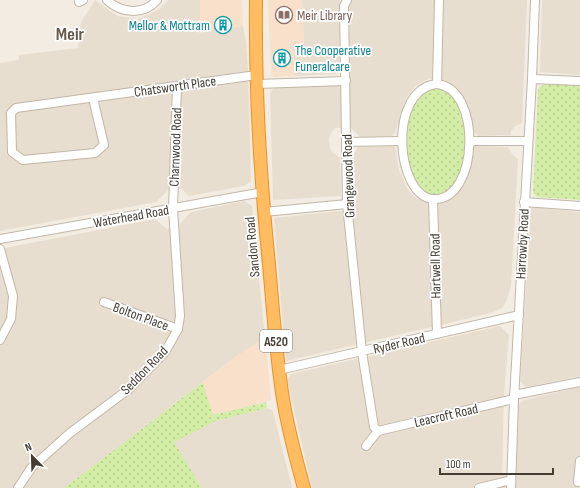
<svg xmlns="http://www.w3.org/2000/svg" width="580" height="488" font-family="'Sofia Sans Condensed',sans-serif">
  <defs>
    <pattern id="grass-dots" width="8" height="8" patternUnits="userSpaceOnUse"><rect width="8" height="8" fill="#d3eca6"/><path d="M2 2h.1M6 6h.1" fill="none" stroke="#b6cb8f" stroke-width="1.8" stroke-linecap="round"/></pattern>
  </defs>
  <rect width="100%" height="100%" fill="#f3ece2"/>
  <g fill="#e7decf">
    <polygon points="95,0 117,16 138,19 158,10 169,0 200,0 200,17 198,33 243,26 246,42 248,70 251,181 244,186 189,196 181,188 168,190 156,202 0,231 0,63 19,60 19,55 78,48 81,22"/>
    <polygon points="302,0 340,0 339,72 336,74 295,76 294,45 304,44"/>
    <polygon points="353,0 527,0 522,123 515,126 511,131 511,135 478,136 474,132 464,102 457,89 445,80 429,79 415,86 406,99 395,133 392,136 360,137 350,127 335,128 331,133 329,139 330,148 332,152 340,158 341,196 273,200 270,93 274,88 336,86 349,84 346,7"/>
    <polygon points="542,0 580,0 580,75 540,72"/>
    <polygon points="395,146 399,170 408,190 416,198 427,202 429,205 443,203 443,201 453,197 460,186 471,149 476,146 508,147 512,154 518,159 511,286 507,300 502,308 491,313 286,361 274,218 350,210 348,157 355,153 358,147"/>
    <polygon points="244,201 252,206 265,338 234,358 64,488 0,488 0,249 155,219 167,229 179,225 191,212"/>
    <polygon points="531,207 580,212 580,376 526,387 520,381"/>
    <polygon points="500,326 509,335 504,395 502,474 511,480 511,488 312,488 287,380 291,374"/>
    <polygon points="580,387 580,488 516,488 518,405 524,400"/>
    <polygon points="267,408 273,411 292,488 202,488 173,442 216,421"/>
  </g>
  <g fill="#f8e0ca">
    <polygon points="200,0 242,0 243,26 198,33 200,17"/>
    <polygon points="268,0 302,0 304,44 294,45 295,76 274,77 271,74"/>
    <polygon points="265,338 271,400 213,415 203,382 234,358"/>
  </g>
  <g fill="url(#grass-dots)">
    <polygon points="545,84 580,86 580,200 537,197 533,193 538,90 540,87"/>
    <path d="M441,88C444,90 448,92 451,94C453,96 455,100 456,102C470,125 469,161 455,184C451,189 446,193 440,194C400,202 395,105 429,89C432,88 437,88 441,88Z"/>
    <polygon points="203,382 213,415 266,402 267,408 216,421 174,442 202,488 64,488"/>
  </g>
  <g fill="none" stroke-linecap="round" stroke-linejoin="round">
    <g stroke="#c2b6a7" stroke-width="10">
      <g id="minor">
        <path d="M107,0C121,13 143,16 157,0"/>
        <polyline points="347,0 344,6 347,204 362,352 374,427 378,431 514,399"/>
        <polyline points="79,2 83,0"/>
        <polyline points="532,79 580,81"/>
        <polyline points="257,84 346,81"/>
        <path d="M436,84C483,87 479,202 433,199C396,196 387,91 436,84Z"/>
        <polyline points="437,84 439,0"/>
        <polyline points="93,98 104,145 95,153 23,160 12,152 11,113 16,108 257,75"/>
        <polyline points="470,141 528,141"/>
        <polyline points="347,142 401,141"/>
        <polyline points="433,199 437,334"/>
        <polyline points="524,202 580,206"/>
        <polyline points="264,212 347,204"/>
        <polyline points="0,239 263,192"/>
        <polyline points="0,249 13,296 11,319 0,340"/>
        <polyline points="104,302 178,329"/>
        <polyline points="279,370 519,315"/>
        <polyline points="514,395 580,382"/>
        <polyline points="366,446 378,431"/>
        <polyline points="578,482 580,461"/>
        <polyline points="18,488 31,468 70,433 129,389 165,352 178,329 180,316 173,209 177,86"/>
        <polyline points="479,488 511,480"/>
        <polyline points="511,488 514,399 532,79 535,0"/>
      </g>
    </g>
    <g stroke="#ec9023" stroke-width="14">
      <path id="highway" d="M256,0C255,88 260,176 269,264C273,309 276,355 283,399C288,429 296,459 304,488"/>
    </g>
    <use href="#minor" stroke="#fff" stroke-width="8"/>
    <use href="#highway" stroke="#ffbc61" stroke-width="12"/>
  </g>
  <defs>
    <g id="library-ring" transform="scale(0.9)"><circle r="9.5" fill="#fff" stroke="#8d6e63" stroke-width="1.5"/><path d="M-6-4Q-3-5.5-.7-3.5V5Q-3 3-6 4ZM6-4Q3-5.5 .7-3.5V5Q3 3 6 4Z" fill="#8d6e63"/></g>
    <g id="building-ring" transform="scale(0.9)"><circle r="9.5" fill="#fff" stroke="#0f9aa8" stroke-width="1.5"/><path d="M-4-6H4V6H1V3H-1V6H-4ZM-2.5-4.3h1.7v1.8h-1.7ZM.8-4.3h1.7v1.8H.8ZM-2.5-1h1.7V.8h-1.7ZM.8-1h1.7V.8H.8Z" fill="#0f9aa8"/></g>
  </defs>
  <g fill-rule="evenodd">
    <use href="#library-ring" x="284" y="15"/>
    <use href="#building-ring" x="223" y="25"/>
    <use href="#building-ring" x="282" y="58"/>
  </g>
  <g text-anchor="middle" stroke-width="3.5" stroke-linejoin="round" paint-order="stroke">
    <rect fill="#fff" stroke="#7d7670" stroke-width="1" x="260" y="330" width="32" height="22" rx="3"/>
    <g font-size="13" font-weight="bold" fill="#453c32">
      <text x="276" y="346">A520</text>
    </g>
    <g font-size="14" fill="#785e54" stroke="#fff" text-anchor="start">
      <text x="297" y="20">Meir Library</text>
    </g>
    <g font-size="14" fill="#0d838f" stroke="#fff" text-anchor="end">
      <text x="210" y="30">Mellor &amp; Mottram</text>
      <text x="295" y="55" text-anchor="start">The Cooperative<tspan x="295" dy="16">Funeralcare</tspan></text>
    </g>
    <g font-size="14" fill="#453c32" stroke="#fff">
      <text transform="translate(175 86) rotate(-8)" y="5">Chatsworth Place</text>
      <text transform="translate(175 147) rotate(-88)" y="5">Charnwood Road</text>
      <text transform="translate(348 176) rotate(-92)" y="5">Grangewood Road</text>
      <text transform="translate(131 216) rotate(-10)" y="5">Waterhead Road</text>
      <text transform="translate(522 244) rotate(-87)" y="5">Harrowby Road</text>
      <text transform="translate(252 247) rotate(-95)" y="5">Sandon Road</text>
      <text transform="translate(435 266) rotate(-91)" y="5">Hartwell Road</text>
      <text transform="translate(141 316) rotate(20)" y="5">Bolton Place</text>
      <text transform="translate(399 343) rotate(-13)" y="5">Ryder Road</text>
      <text transform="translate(144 370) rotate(-46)" y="5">Seddon Road</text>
      <text transform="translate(446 415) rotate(-13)" y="5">Leacroft Road</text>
    </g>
    <g font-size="18" font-weight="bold" fill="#695948" stroke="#fff">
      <text x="70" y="40">Meir</text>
    </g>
  </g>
  <g transform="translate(32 456) rotate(337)" stroke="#ffffff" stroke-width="3" paint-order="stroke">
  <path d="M0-3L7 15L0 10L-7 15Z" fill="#453c32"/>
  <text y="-6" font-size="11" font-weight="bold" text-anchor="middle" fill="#453c32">N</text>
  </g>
  <path d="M440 468v6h113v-6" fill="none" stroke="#453c32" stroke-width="2"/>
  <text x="446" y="468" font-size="12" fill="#453c32" stroke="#ffffff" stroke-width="3" paint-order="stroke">100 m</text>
</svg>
